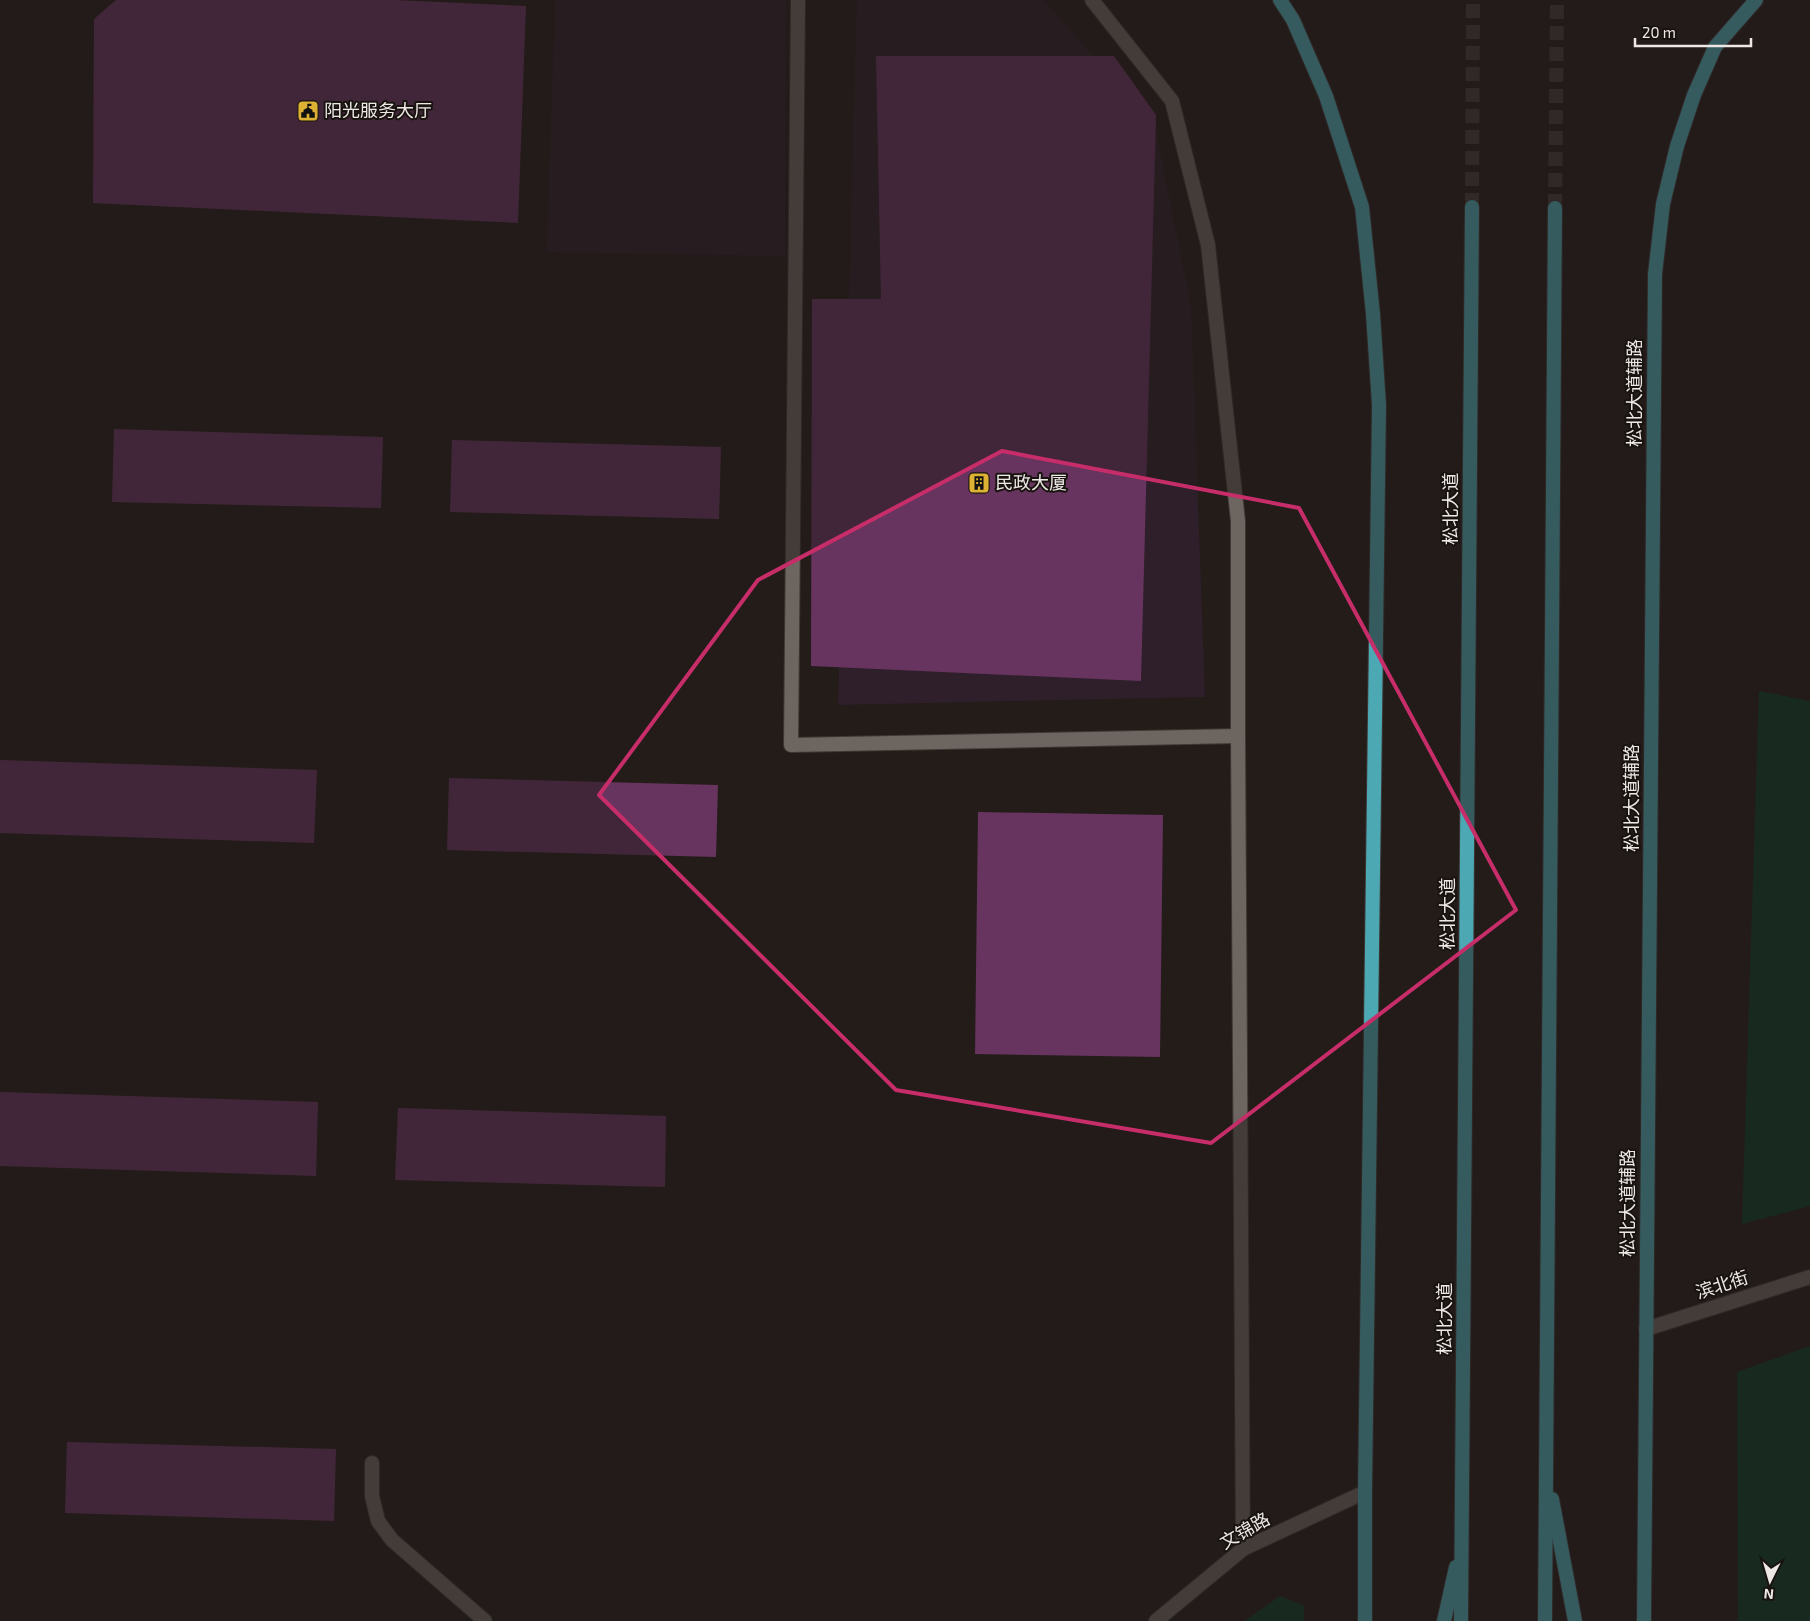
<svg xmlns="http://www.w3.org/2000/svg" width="1810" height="1621" font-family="'Exo 2','Noto Sans SC',sans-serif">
  <rect width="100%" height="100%" fill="#231c19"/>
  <g fill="#2e1f2a">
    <polygon points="555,0 786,0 785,256 547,252"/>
    <polygon points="857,0 1043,0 1154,123 1191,306 1205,697 838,705"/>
  </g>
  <g fill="#0c3c29">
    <polygon points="1759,691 1810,701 1810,1206 1742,1224"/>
    <polygon points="1810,1346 1810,1621 1738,1621 1737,1372"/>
    <polygon points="1280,1596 1304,1606 1304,1621 1245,1621"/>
  </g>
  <g fill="#67345f">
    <polygon points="116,0 395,0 526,6 518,223 93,203 94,19"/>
    <polygon points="876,56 1114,56 1156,115 1141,681 811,666 812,299 881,299"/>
    <polygon points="114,429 383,437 381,508 112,502"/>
    <polygon points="452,440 721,447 719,519 450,512"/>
    <polygon points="0,760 317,770 314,843 0,833"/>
    <polygon points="449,778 718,785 716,857 447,850"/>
    <polygon points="978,812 1163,815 1160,1057 975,1054"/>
    <polygon points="0,1092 318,1102 316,1176 0,1166"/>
    <polygon points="398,1108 666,1116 665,1187 395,1180"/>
    <polygon points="67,1442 336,1449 334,1521 65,1513"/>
  </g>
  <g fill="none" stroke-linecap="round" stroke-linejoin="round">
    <g stroke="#413b38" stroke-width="14" stroke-dasharray="14 7" stroke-linecap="butt">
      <polyline points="1472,207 1473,0"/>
      <polyline points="1555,208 1557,0"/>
    </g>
    <g stroke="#3e3836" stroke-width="16">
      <g id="service">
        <polyline points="798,0 791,745 1238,736"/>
        <polyline points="1092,0 1172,101 1208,245 1238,521 1238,736 1243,1549"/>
        <polyline points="372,1463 372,1496 378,1521 392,1540 485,1621"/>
      </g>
    </g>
    <g stroke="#3e3836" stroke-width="16">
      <g id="tertiary">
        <polyline points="1646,1329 1810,1277"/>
        <polyline points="1156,1621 1243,1549 1365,1492"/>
      </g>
    </g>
    <g stroke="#3e3836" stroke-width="16">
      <g id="trunk">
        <polyline points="1280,0 1293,20 1326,96 1362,207 1373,314 1379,405 1365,1492 1365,1621"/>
        <polyline points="1552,1499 1575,1621"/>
        <polyline points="1444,1621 1456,1567"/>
        <polyline points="1461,1621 1472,207"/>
        <polyline points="1545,1621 1555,208"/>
        <polyline points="1644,1621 1655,274 1663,204 1677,146 1694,95 1715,47 1756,0"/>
      </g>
    </g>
    <use href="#service" stroke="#6c6560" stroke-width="14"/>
    <use href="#tertiary" stroke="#6c6560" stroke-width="14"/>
    <use href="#trunk" stroke="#4ca8b3" stroke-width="14"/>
  </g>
  <path d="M0 0H1810V1621H0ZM1002,451L1299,508L1516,910L1211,1143L896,1090L599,795L758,580Z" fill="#231c19" fill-opacity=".55" fill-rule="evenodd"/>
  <path fill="none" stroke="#c62d69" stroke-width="4" stroke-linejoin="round" d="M1002,451L1299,508L1516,910L1211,1143L896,1090L599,795L758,580Z"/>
  <defs>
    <g id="civic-square" transform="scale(1.125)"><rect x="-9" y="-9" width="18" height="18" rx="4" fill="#ddb133" stroke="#191310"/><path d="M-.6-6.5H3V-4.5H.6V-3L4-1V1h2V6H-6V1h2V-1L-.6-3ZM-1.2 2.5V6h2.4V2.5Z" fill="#111"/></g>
    <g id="building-square" transform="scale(1.125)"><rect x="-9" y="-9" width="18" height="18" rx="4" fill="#ddb133" stroke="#191310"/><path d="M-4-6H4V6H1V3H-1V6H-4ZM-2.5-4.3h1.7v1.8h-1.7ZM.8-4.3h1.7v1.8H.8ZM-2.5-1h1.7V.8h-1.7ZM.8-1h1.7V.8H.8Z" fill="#111"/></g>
  </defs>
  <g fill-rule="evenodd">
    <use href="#civic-square" x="308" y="111"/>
    <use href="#building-square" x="979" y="483"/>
  </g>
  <g text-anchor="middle" stroke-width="4" stroke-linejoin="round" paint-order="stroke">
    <g font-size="18" fill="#ede8e6" stroke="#191310" text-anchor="start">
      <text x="324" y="117">阳光服务大厅</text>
      <text x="995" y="489">民政大厦</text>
    </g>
    <g font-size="18" fill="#ede8e6" stroke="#191310">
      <text transform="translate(1635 393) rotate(-90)" y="6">松北大道辅路</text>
      <text transform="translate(1451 509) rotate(-90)" y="6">松北大道</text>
      <text transform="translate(1632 798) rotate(-90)" y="6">松北大道辅路</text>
      <text transform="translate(1448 914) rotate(-90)" y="6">松北大道</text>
      <text transform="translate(1628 1203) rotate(-90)" y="6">松北大道辅路</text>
      <text transform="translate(1722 1285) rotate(-18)" y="6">滨北街</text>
      <text transform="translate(1445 1319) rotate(-90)" y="6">松北大道</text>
      <text transform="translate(1245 1531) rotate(-30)" y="6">文锦路</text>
    </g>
  </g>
  <g transform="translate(1770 1581) rotate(185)" stroke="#191310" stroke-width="4" paint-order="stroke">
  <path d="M0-4L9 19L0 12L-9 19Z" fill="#ede8e6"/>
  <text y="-8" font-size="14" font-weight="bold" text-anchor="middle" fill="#ede8e6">N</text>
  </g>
  <path d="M1635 38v8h116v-8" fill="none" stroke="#ede8e6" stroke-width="2.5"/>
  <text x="1642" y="38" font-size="15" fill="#ede8e6" stroke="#191310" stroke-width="4" paint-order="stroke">20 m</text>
</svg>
